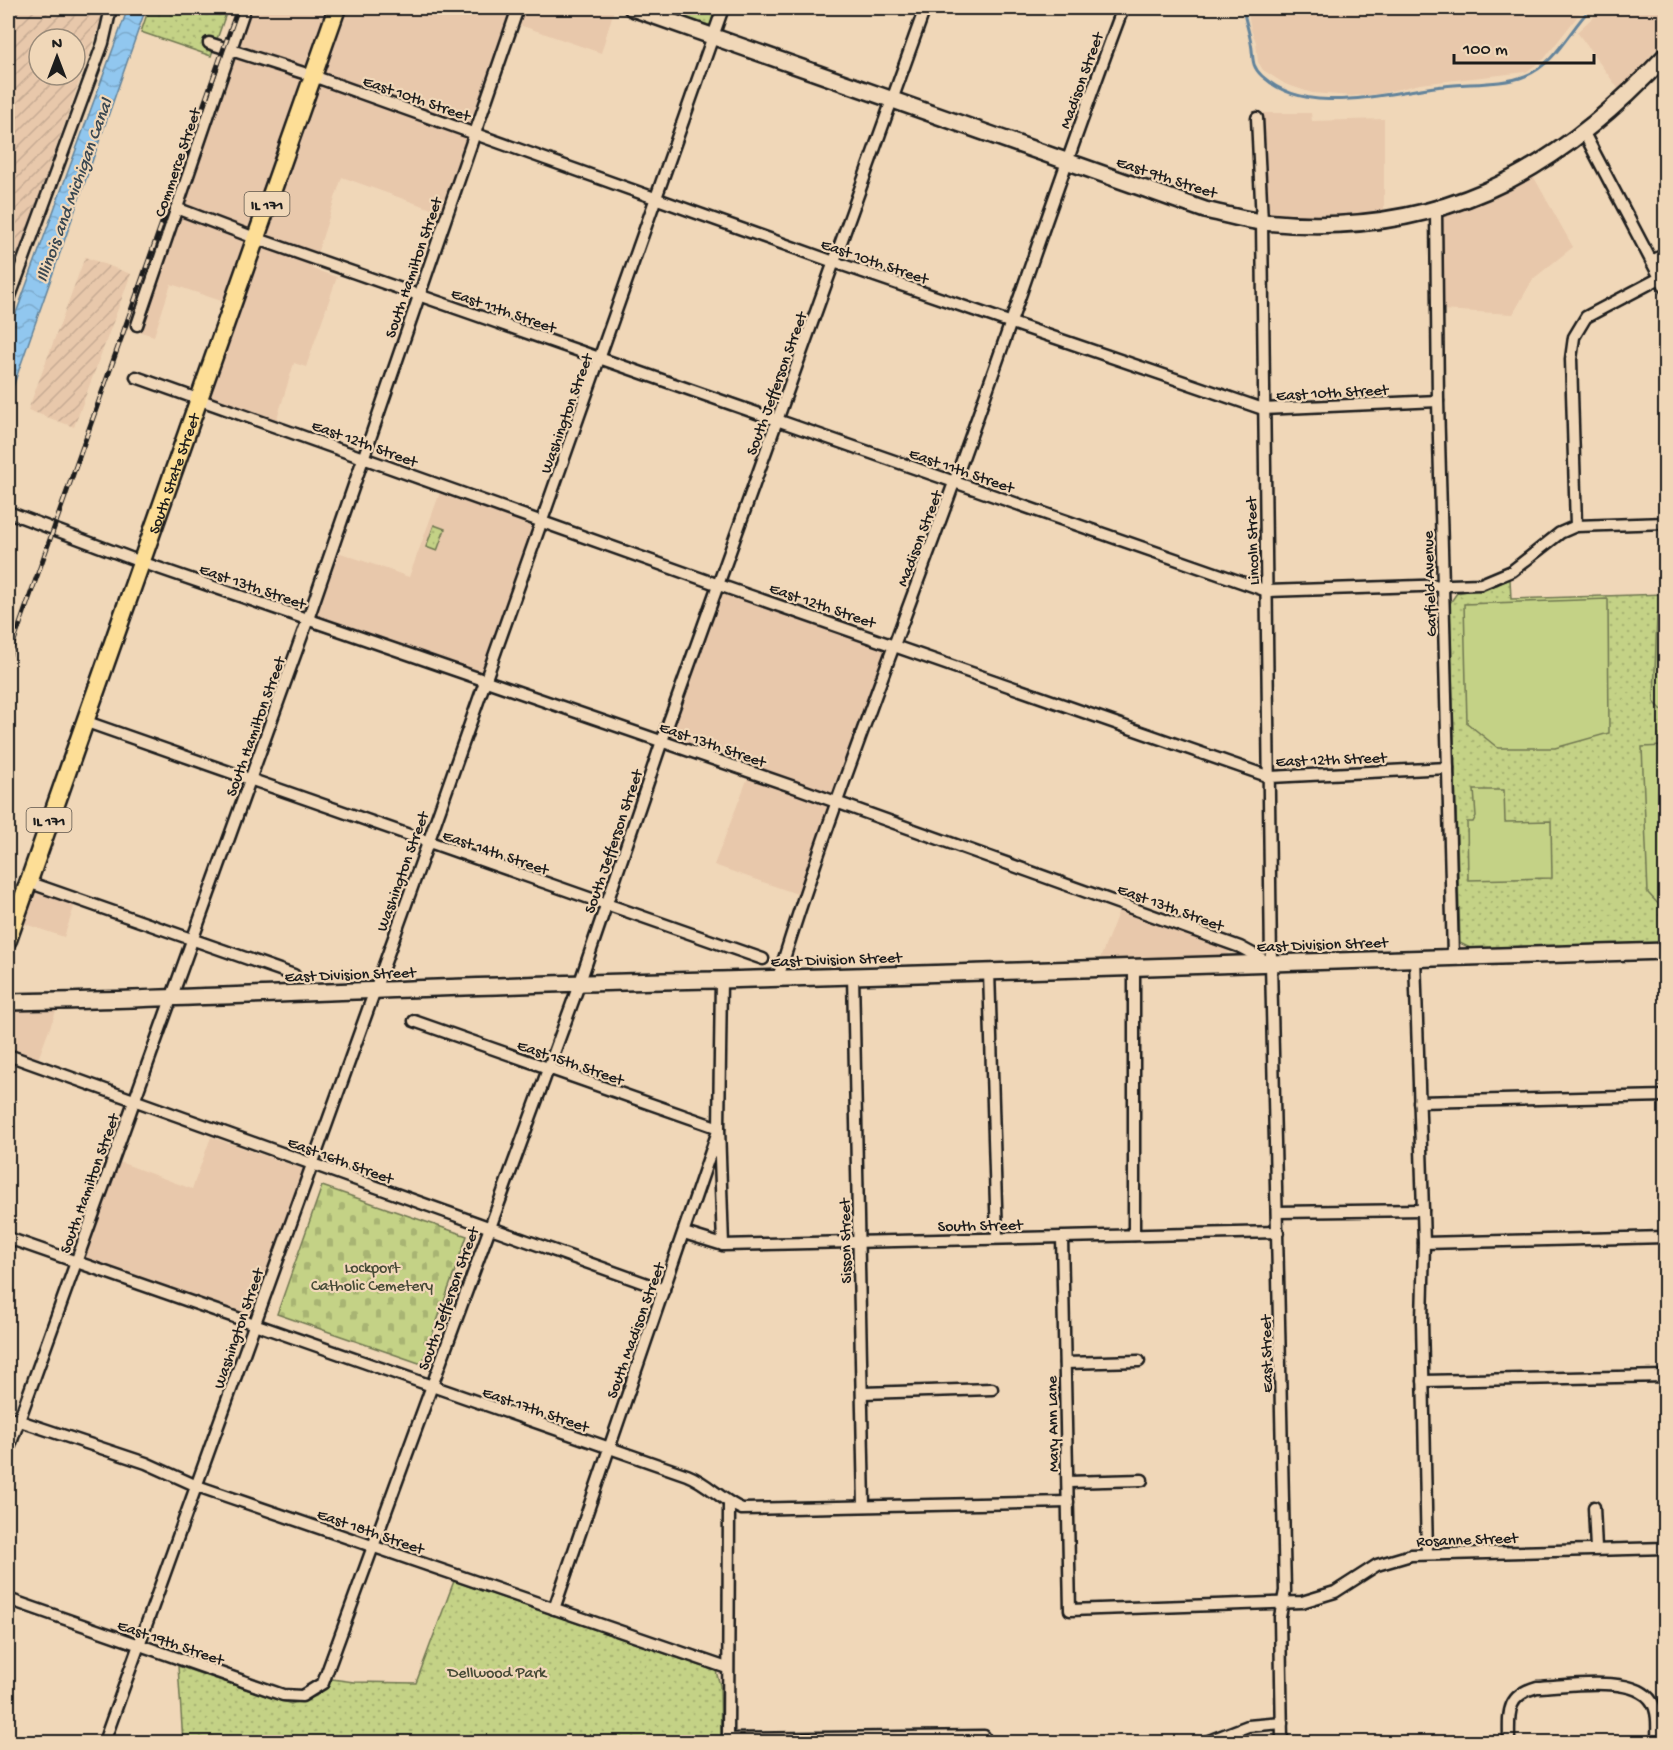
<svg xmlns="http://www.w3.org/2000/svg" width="1673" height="1750" font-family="'Gochi Hand',sans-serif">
  <defs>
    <pattern id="industrial-furrows" width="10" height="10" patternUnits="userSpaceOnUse" patternTransform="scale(1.5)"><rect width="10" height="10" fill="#e8c8ab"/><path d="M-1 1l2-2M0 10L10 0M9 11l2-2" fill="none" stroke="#c6ab93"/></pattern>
    <pattern id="grass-dots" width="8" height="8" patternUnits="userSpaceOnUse" patternTransform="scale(1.5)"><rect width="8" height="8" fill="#c4d286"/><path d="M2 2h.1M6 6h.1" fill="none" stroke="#a8b473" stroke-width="1.8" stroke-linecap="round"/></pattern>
    <pattern id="cemetery-stones" width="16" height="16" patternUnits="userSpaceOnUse" patternTransform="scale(1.5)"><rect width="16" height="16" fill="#c4d286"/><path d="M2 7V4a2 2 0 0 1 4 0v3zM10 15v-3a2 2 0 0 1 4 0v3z" fill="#a8b473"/></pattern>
    <pattern id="water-waves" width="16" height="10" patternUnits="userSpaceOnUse" patternTransform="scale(1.5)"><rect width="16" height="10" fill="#91c7ef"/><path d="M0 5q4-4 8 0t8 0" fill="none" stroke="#7caacc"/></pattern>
  </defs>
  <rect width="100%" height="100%" fill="#f0d7b8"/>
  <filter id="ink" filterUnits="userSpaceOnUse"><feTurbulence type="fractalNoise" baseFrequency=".0167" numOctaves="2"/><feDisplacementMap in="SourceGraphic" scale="12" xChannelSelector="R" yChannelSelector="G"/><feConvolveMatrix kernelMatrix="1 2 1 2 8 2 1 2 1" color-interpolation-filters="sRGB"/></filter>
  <g filter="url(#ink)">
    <g fill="#e8c8ab">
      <polygon points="249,8 614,10 601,53 508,21 440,212 342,177 312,269 337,277 306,367 294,363 276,422 208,397 239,307 171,284 154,336 131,329"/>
      <polygon points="1247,8 1584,8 1544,59 1526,72 1420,84 1379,94 1352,96 1312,93 1285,84 1263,70 1258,62 1256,42 1251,30"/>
      <polygon points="1603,8 1665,8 1665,39 1620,91 1577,32"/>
      <polygon points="1254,113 1311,113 1312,121 1384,119 1384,212 1303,216 1257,212"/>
      <polygon points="1531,172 1573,247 1533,279 1513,314 1441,310 1441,212"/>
      <polygon points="441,490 534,523 481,674 312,615 335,551 409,577"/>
      <polygon points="722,590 886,648 800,895 714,865 752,767 668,737"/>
      <polygon points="34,890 75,904 64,937 22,923"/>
      <polygon points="1123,900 1234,939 1225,960 1098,964"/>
      <polygon points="58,1006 37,1062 8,1052 8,1007"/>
      <polygon points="211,1137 303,1169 251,1318 81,1258 117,1161 192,1189"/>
    </g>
    <g fill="url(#industrial-furrows)" fill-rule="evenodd">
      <path d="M8,8H95L104,11L8,284ZM39,39H75V75H39Z"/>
      <polygon points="85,257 131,274 74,427 28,410"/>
    </g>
    <g fill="url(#grass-dots)" stroke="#707751" stroke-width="1.5">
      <polygon points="149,8 228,8 211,56 141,32"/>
      <polygon points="658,8 716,8 711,26"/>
      <polygon points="434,525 445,529 437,551 426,547"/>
      <polygon points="1510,579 1511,599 1665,594 1665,945 1474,950 1460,943 1450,603 1457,593 1490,587"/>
      <polygon points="454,1581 716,1671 720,1685 721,1742 183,1742 178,1666 291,1704 316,1696 332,1679 354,1682 416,1683"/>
    </g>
    <polygon fill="url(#cemetery-stones)" stroke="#707751" stroke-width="1.5" points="322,1186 467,1236 422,1364 277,1314"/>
    <g fill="#c4d286" stroke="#707751" stroke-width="1.5">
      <polygon points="1608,599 1609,733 1555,748 1498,748 1467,723 1464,604"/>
      <polygon points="1657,614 1665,615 1665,713 1654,702"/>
      <polygon points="1665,746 1666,908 1662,908 1648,893 1642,747"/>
      <polygon points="1474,790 1504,790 1505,822 1551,821 1552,878 1468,880 1467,822 1473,822 1476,816"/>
    </g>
    <polygon fill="url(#water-waves)" stroke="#62839b" stroke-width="1.5" points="128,8 146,8 8,401 8,335"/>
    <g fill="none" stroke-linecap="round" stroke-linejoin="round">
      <path stroke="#62839b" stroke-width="3" d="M1243,8C1245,20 1249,31 1251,43C1254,57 1250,65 1262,76C1309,119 1389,91 1444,86C1467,83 1504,85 1525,76C1555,65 1570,29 1591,8"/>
      <g stroke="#1c1c1c" stroke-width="15">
        <g id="street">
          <polyline points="209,43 313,76 834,262 1263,409 1438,401"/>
          <polyline points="1257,118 1262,222 1271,963 1285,1591 1280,1617 1282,1742"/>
          <polyline points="1584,133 1666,289"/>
          <polyline points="176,208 255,238 1267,591 1481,584 1512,571 1560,533 1576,526 1666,523"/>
          <polyline points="1436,211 1438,401 1453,956"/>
          <polyline points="1652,261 1666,254"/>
          <polyline points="8,302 103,43 111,8"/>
          <polyline points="137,325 245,8"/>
          <polyline points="136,377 719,585 1270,777 1448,768"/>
          <polyline points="8,512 141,562 797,788 1240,947 1268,962"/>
          <polyline points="1576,526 1571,359 1574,337 1586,317 1660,278"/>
          <polyline points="84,721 763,959"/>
          <polyline points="28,882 294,975"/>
          <polyline points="1415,958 1424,1243 1422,1321 1427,1554"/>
          <polyline points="1134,967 1134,1235"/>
          <polyline points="989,971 997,1238"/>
          <polyline points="853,975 864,1506"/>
          <path d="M778,978C830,809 895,646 955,480C1012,323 1064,164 1123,8"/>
          <polyline points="721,980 719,1128 723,1245"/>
          <polyline points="414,1021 719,1128 554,1609"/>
          <polyline points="8,1055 664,1290"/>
          <polyline points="1419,1102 1666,1096"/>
          <polyline points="1277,1212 1423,1210"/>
          <polyline points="684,1233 723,1245 1278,1232"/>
          <path d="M8,1238L687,1475C708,1483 722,1501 742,1509L1068,1502"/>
          <polyline points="1062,1238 1070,1610 1302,1602 1335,1592 1377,1565 1411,1555 1666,1548"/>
          <polyline points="1424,1243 1666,1237"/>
          <polyline points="1065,1363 1139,1361"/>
          <polyline points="1423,1381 1666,1376"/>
          <polyline points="863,1393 992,1389"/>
          <polyline points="8,1417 146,1463 197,1486 727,1668"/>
          <polyline points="8,1451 308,619 518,8"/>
          <polyline points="1068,1482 1142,1480"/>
          <polyline points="1594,1507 1596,1549"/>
          <polyline points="8,1599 283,1695 302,1696 323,1683 580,982 662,741 925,8"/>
          <polyline points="728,1739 984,1736"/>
          <polyline points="104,1742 428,843 723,8"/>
          <polyline points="728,1742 729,1503"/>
          <polyline points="1206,1742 1248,1726 1282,1723"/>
          <path d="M1509,1742C1509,1714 1505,1696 1537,1687C1566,1686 1635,1674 1652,1702C1659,1713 1657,1729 1657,1742"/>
        </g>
      </g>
      <g stroke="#1c1c1c" stroke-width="20">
        <g id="secondary">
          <path d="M632,8L1205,210C1224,214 1244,220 1263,222C1434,239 1552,178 1666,55"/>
          <path d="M8,1002C245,998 483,983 721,980L1666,951"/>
        </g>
      </g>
      <g stroke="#1c1c1c" stroke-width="21">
        <g id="primary">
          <path id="s1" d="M8,940L337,8"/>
        </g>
      </g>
      <use href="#street" stroke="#f0d7b8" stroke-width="10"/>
      <use href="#secondary" stroke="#f0d7b8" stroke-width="15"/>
      <use href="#primary" stroke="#fdde96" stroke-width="16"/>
      <g stroke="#1c1c1c" stroke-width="5">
        <polyline id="rail" points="8,658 238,8"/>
      </g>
      <use href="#rail" stroke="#f0d7b8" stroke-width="3" stroke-dasharray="9" stroke-linecap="butt"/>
    </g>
  </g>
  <g text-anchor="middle" stroke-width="4.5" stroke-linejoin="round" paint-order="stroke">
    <g fill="#f0d7b8" stroke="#5c544b" stroke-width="1.5">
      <rect x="244.5" y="192" width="45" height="24" rx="4.5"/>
      <rect x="26.5" y="808" width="45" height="24" rx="4.5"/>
    </g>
    <g font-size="15" font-weight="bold" fill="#1c1c1c">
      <text x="267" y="209">IL 171</text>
      <text x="49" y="825">IL 171</text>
    </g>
    <g font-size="16" fill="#1c1c1c" stroke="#f0d7b8">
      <text transform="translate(1080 80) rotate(-70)" y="6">Madison Street</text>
      <text transform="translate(417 97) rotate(19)" y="6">East 10th Street</text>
      <text transform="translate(176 162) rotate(-71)" y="6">Commerce Street</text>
      <text transform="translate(1167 176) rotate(18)" y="6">East 9th Street</text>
      <text transform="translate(875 260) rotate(19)" y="6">East 10th Street</text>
      <text transform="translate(412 267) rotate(-71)" y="6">South Hamilton Street</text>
      <text transform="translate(504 309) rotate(19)" y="6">East 11th Street</text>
      <text transform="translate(775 383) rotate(-70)" y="6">South Jefferson Street</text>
      <text transform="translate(1332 391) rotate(-3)" y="6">East 10th Street</text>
      <text transform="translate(565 413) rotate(-70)" y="6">Washington Street</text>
      <text transform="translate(365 442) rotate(20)" y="6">East 12th Street</text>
      <text transform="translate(962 469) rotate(19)" y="6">East 11th Street</text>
      <text dy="6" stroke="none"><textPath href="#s1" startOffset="495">South State Street</textPath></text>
      <text transform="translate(918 538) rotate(-69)" y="6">Madison Street</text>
      <text transform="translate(1251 541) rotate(-92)" y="6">Lincoln Street</text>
      <text transform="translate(1428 584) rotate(-92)" y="6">Garfield Avenue</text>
      <text transform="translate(253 585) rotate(19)" y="6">East 13th Street</text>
      <text transform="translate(823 604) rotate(19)" y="6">East 12th Street</text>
      <text transform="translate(254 726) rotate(-70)" y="6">South Hamilton Street</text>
      <text transform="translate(713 743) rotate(19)" y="6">East 13th Street</text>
      <text transform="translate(1331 758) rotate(-2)" y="6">East 12th Street</text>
      <text transform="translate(612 841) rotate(-71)" y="6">South Jefferson Street</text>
      <text transform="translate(496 851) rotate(19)" y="6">East 14th Street</text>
      <text transform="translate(401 871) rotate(-70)" y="6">Washington Street</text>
      <text transform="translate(1171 906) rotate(20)" y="6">East 13th Street</text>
      <text transform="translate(1322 943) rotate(-2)" y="6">East Division Street</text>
      <text transform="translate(836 958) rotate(-2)" y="6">East Division Street</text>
      <text transform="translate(350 973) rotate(-2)" y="6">East Division Street</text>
      <text transform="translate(571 1061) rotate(19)" y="6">East 15th Street</text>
      <text transform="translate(341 1159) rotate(20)" y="6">East 16th Street</text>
      <text transform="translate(88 1183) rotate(-70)" y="6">South Hamilton Street</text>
      <text transform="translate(980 1224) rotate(-1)" y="6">South Street</text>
      <text transform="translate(844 1241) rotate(-91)" y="6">Sisson Street</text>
      <text transform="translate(447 1298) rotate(-70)" y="6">South Jefferson Street</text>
      <text transform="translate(237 1328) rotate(-71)" y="6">Washington Street</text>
      <text transform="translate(634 1330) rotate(-70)" y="6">South Madison Street</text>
      <text transform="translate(1265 1354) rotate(-91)" y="6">East Street</text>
      <text transform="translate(536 1408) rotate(19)" y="6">East 17th Street</text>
      <text transform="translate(1051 1424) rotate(-91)" y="6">Mary Ann Lane</text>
      <text transform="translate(371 1530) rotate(19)" y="6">East 18th Street</text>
      <text transform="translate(1467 1538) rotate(-2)" y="6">Rosanne Street</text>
      <text transform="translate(171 1641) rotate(19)" y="6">East 19th Street</text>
    </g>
    <g font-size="16" fill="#464a36" stroke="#f0d7b8">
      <text x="372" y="1272">Lockport<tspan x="372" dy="18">Catholic Cemetery</tspan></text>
      <text x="497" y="1677">Dellwood Park</text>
    </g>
    <g font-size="18" font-style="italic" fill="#394751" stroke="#f0d7b8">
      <text transform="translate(73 190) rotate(-70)" y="6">Illinois and Michigan Canal</text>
    </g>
  </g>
  <rect width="1673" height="1750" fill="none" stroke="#f0d7b8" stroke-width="30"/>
  <rect x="15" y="15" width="1643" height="1720" fill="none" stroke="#1c1c1c" stroke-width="2" filter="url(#ink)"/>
  <g transform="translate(57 57)"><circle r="28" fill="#f0d7b8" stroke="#9b8c7a" stroke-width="1.5"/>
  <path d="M0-4.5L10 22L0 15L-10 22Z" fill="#1c1c1c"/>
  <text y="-9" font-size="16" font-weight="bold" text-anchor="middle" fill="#1c1c1c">N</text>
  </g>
  <path d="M1454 54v9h140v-9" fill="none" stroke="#1c1c1c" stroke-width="3"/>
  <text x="1463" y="54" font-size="18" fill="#1c1c1c" stroke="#f0d7b8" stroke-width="4.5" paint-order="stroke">100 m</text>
</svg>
